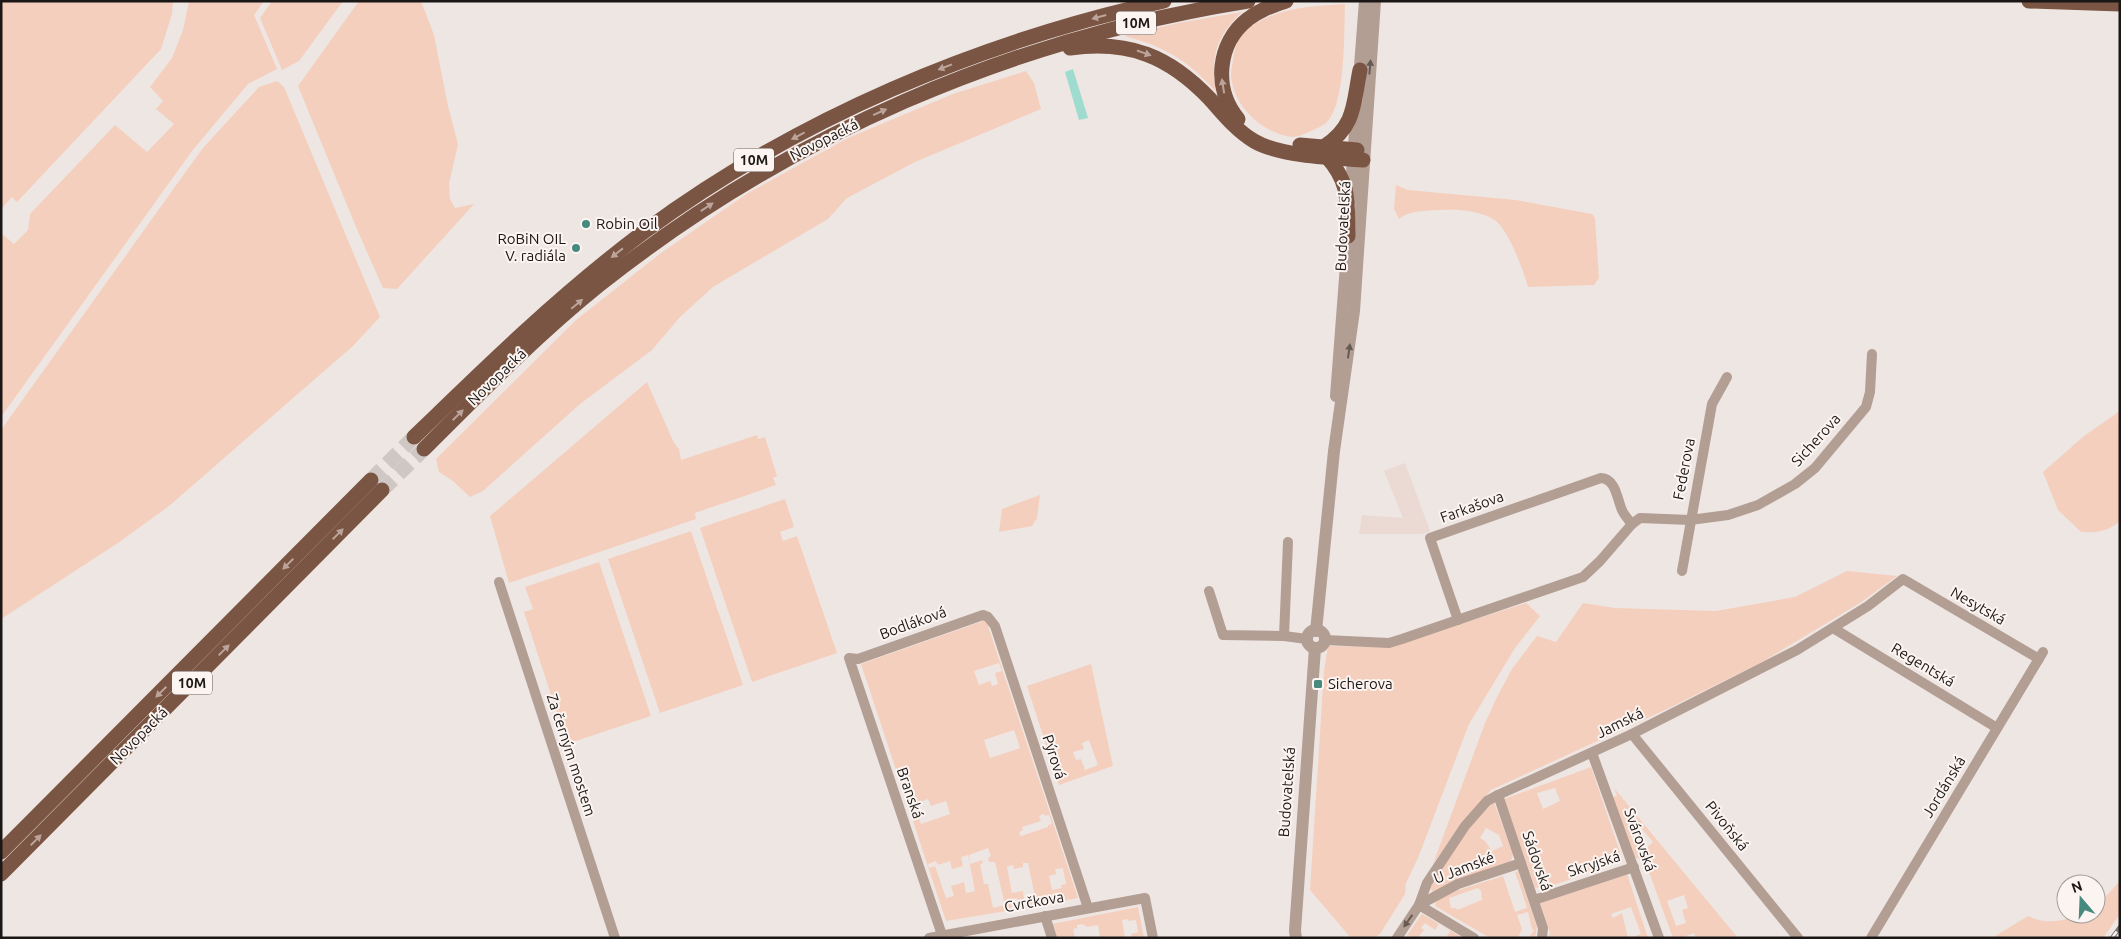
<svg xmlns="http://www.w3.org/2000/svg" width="2121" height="939" font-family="Ubuntu,sans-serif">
  <rect width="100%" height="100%" fill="#eee6e3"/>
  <polygon fill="#eadad3" points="1405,463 1430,531 1423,534 1359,534 1362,515 1403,518 1384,471"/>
  <g fill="#f5cfbd" fill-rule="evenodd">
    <polygon points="1,1 173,1 172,14 161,49 17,202 12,197 1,209"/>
    <polygon points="189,1 264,1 254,15 277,69 248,84 192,151 1,417 1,233 14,244 28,230 30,214 115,125 147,152 174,124 156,109 163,101 150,87 172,58 183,30"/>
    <polygon points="272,1 343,1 299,61 282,70 260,18"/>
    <polygon points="359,1 421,1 434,35 448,106 458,144 449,184 450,199 455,208 474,204 397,289 383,288 356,227 298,86"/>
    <path d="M1345,4C1344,31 1346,103 1327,122C1323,126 1316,129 1311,131C1306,133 1299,137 1293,137C1265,134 1237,110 1232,82C1230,76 1232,66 1233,60C1234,50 1237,39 1244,32C1270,8 1312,6 1345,4Z"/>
    <path d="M1242,12C1215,38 1211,55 1216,92C1189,61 1164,46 1124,36L1178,23Z"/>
    <polygon points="1026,71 1034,83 1041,109 915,162 847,198 828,219 713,287 680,317 652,350 580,404 483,491 470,497 453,481 439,472 436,459 576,320 661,253 748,193 848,138 953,94"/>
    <polygon points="277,81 284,87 380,317 353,346 169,506 118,543 1,619 1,430 202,149 259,87"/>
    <path d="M1396,185L1408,190L1516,200L1592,214L1595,218L1599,278L1594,285L1528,287C1523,270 1508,227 1493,219C1478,210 1456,209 1439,210C1425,211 1410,210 1399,219L1394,209Z"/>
    <polygon points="647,382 674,443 679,449 681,460 757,435 758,439 765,437 777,476 773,478 776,485 695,513 696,519 509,583 490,516"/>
    <path d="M2120,411V521C2108,532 2096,533 2081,532L2058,510L2043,472L2084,436Z"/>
    <polygon points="1040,495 1037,518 1032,526 999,532 1002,509"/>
    <polygon points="785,499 794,527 780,532 783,541 797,536 837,653 752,682 700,528"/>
    <polygon points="691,531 743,685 660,713 608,559"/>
    <polygon points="599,562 651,716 567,744 524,612 533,609 525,587"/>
    <polygon points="1847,571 1897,576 1860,603 1762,662 1667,709 1491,790 1460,825 1433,864 1485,723 1498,695 1512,669 1537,636 1556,642 1583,603 1615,608 1716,611 1795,597"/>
    <polygon points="1526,603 1540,616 1515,648 1469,724 1418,858 1406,883 1405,894 1380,934 1374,938 1351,938 1310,890 1324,670 1328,646 1389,647"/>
    <path d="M986,620L1078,898L1019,909L1017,898L1011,899L1012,910L946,921L861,664ZM999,663L1002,671L995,673L998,684L992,686L990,681L979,685L974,671ZM1014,730L1020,748L990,758L984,740ZM928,799L931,806L946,801L950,814L921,824L915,804ZM1044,814L1045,816L1049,815L1052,824L1048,825V827L1021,836L1019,832L1023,830L1022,827L1041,821L1039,816ZM988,848L991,856L988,858L989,862H995L1005,905L993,908L988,884H984L980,864L983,863L982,860L970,864L969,855ZM968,855L975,891L966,893L964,882C961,883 955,885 951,886L954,896L946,898L935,866L929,868L928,864L936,861L938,865L950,861L952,869L963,866L961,857ZM1023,863H1028L1035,897L1024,899L1023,891L1012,893L1007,867L1013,865L1014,869L1023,867ZM1063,868L1066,884L1061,885L1062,888L1052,890L1049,876L1056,874L1055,869Z"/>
    <path d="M1091,664L1113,766L1059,785L1027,686ZM1089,740L1098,765L1085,770L1081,759L1076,760L1073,752L1084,749L1082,743Z"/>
    <path d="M1591,767L1623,861L1542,889L1535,887L1504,799ZM1555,788L1560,801L1543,809L1537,793Z"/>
    <path d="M1614,788L1738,938H1696L1694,933L1686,936V938H1673L1645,861L1632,856L1613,797L1617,796ZM1638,824L1653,842L1643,851L1631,838L1635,835L1631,830ZM1684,895L1688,908L1682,910L1686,923L1676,926L1667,901Z"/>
    <path d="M1494,802L1513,854L1511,862L1433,892L1429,887L1469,825ZM1486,828L1499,835L1503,846L1492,851L1485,841L1480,838Z"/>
    <path d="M1518,871L1537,927L1535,938L1530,936L1534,930L1532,929L1528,912L1517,915L1522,929L1518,938H1490L1435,906L1437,897L1503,876L1515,912L1527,908L1515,872ZM1478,888L1481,891L1482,900L1457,910L1456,908H1451L1449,898Z"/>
    <polygon points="1627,874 1648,938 1630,938 1641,934 1631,907 1611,914 1613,918 1622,913 1628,938 1548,938 1550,933 1540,903"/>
    <path d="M2120,881V914L2103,938H1992L2028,916C2056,929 2070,914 2096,914V907Z"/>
    <polygon points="1138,907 1144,938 1132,938 1131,934 1138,932 1136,920 1129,921 1128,919 1122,920 1125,938 1100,938 1098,925 1087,927 1083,924 1077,925 1077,928 1073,929 1075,938 1057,938 1052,924"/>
    <polygon points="1422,914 1463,938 1446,938 1450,931 1439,924 1435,930 1425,923 1421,928 1424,930 1419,936 1420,938 1411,938 1408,935 1405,938"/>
  </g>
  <polygon fill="#9fdbcf" points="1073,69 1088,118 1079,120 1065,72"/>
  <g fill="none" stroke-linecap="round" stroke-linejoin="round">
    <g stroke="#cec7c4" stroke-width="15" stroke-dasharray="15 8" stroke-linecap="butt">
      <polyline points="371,480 414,437"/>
      <polyline points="382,490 424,449"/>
    </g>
    <g stroke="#b39e94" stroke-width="10">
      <polyline points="1682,571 1712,404 1727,377"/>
      <polyline points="499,582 615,938"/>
      <polyline points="1209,591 1223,635 1284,636 1307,639"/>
      <path d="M1458,620L1430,538L1601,478C1616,479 1617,499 1622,510C1624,515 1628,519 1632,524"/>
      <polyline points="1833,628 1997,728"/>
      <polyline points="1284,636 1288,542"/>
      <polyline points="1325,640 1389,643 1402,639 1583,577 1600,561 1632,524 1640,518 1690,520 1728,515 1758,505 1795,484 1815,468 1866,407 1870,392 1872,354"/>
      <polyline points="1632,734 1798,938"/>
      <polyline points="1592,753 1659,938"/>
      <polyline points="1498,795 1543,928 1542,938"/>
      <polyline points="1534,900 1634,867"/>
      <polyline points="1419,905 1458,884 1521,863"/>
      <polyline points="1419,905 1474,938"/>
      <polyline points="1045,916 1052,938"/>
      <polyline points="929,938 1145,898 1153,938"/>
      <polyline points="943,938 849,658 858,659 983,615 988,617 995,626 1088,908"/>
      <polyline points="1397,938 1419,905 1427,883 1465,826 1487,801 1498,795 1632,734 1797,650 1868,606 1903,579 2039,659"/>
      <polyline points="1871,938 2043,652"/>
    </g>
    <g stroke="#b39e94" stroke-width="12">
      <polyline points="1359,79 1365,1"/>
      <polyline points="1350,201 1357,104"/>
      <polyline points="1336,396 1349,226"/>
      <circle cx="1316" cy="639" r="9"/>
      <polyline points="1316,631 1334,451 1354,311 1375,1"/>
      <polyline points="1296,938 1295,931 1315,648"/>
    </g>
    <g stroke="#7b5543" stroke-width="15">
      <polyline points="2029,1 2120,4"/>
      <path d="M1070,48C1129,40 1169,56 1210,99C1223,114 1237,131 1254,141C1279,156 1333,158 1363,160"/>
      <path d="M1238,119C1213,89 1217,43 1248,19C1259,10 1272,6 1286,1"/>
      <polyline points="1300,145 1357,150"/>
      <path d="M1325,146C1356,125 1353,104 1360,70"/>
      <path d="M1327,157C1351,184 1347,203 1348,236"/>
      <path d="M414,437C488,365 562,293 645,231C798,118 979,42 1164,1"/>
      <path d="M424,449C480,393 537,335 599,285C788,135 1010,39 1248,1"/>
      <polyline points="1,852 371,480"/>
      <polyline points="1,874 382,490"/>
    </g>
    <g stroke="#7b7574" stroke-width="4.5">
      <polyline id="rail" points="2112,938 2120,927"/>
    </g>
    <use href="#rail" stroke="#fcf4f0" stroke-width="2.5" stroke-dasharray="8" stroke-linecap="butt"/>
  </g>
  <defs><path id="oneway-solid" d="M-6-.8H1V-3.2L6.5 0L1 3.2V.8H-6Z" transform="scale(1.25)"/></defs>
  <g fill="#bca49a">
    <use href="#oneway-solid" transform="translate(1099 17) rotate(165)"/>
    <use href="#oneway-solid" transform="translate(1144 53) rotate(19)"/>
    <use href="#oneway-solid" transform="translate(945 67) rotate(159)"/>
    <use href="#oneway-solid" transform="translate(1223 86) rotate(-99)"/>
    <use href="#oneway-solid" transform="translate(880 112) rotate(-24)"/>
    <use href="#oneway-solid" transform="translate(798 136) rotate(152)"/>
    <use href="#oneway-solid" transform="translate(707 207) rotate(-33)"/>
    <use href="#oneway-solid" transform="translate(617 253) rotate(142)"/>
    <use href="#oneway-solid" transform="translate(577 304) rotate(-40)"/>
    <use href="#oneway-solid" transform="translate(458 415) rotate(-45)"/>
    <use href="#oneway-solid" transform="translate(338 534) rotate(-45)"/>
    <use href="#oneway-solid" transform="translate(288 564) rotate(135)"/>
    <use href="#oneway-solid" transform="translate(224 650) rotate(-45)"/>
    <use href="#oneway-solid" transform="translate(161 692) rotate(135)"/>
    <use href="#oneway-solid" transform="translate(36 840) rotate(-45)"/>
  </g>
  <g fill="#665a55">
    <use href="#oneway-solid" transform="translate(1370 67) rotate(-85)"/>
    <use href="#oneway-solid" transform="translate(1349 351) rotate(-82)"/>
    <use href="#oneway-solid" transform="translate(1408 921) rotate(125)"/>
  </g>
  <g fill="#468a7e" stroke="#fcf4f0" stroke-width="2">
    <circle cx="586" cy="224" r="5"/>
    <circle cx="576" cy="248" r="5"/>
    <rect x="1313" y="679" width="10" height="10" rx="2.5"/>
  </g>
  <g text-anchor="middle" stroke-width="4" stroke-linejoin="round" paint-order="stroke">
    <g fill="#fcf4f0" stroke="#5e5957" stroke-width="1">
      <rect x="1116" y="11.5" width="40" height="23" rx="4"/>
      <rect x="734" y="148.5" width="40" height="23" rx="4"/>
      <rect x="172" y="671.5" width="40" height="23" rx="4"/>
    </g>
    <g font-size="14" font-weight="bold" fill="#1a1716">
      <text x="1136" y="28">10M</text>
      <text x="754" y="165">10M</text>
      <text x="192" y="688">10M</text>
    </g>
    <g font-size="15" fill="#1a1716" stroke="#fcf4f0">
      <text transform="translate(824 140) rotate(-27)" y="5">Novopacká</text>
      <text transform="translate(1343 226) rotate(-87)" y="5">Budovatelská</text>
      <text transform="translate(497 377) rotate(-44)" y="5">Novopacká</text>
      <text transform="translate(1816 440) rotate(-48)" y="5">Sicherova</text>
      <text transform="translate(1684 469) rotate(-79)" y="5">Federova</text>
      <text transform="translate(1472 507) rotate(-20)" y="5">Farkašova</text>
      <text transform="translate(1978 606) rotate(30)" y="5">Nesytská</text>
      <text transform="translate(913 623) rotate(-20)" y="5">Bodláková</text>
      <text transform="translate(1923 665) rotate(31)" y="5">Regentská</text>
      <text transform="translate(1620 723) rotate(-26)" y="5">Jamská</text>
      <text transform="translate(139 736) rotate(-45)" y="5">Novopacká</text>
      <text transform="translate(571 755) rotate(72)" y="5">Za černým mostem</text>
      <text transform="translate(1054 757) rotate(72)" y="5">Pýrová</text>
      <text transform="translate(1944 787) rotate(-59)" y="5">Jordánská</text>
      <text transform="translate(1287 792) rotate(-86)" y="5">Budovatelská</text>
      <text transform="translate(910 793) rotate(71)" y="5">Branská</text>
      <text transform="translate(1727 826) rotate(51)" y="5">Pivoňská</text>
      <text transform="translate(1640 840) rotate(70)" y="5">Svárovská</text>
      <text transform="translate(1537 861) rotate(71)" y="5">Sádovská</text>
      <text transform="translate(1594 864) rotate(-18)" y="5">Skryjská</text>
      <text transform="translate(1464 868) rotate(-21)" y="5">U Jamské</text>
      <text transform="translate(1034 902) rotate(-10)" y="5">Cvrčkova</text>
    </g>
    <g font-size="15" fill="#1a1716" stroke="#fcf4f0" text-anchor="start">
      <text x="596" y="229">Robin Oil</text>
      <text x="566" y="244" text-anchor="end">RoBiN OIL<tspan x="566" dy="17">V. radiála</tspan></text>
      <text x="1328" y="689">Sicherova</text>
    </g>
  </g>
  <rect width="2121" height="939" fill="none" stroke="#1a1716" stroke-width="5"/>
  <g transform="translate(2081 899) rotate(341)"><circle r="24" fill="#fcf4f0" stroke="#a29c99"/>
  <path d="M0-4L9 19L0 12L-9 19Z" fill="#468a7e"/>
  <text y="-8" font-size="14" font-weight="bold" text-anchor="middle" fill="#1a1716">N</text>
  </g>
</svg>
